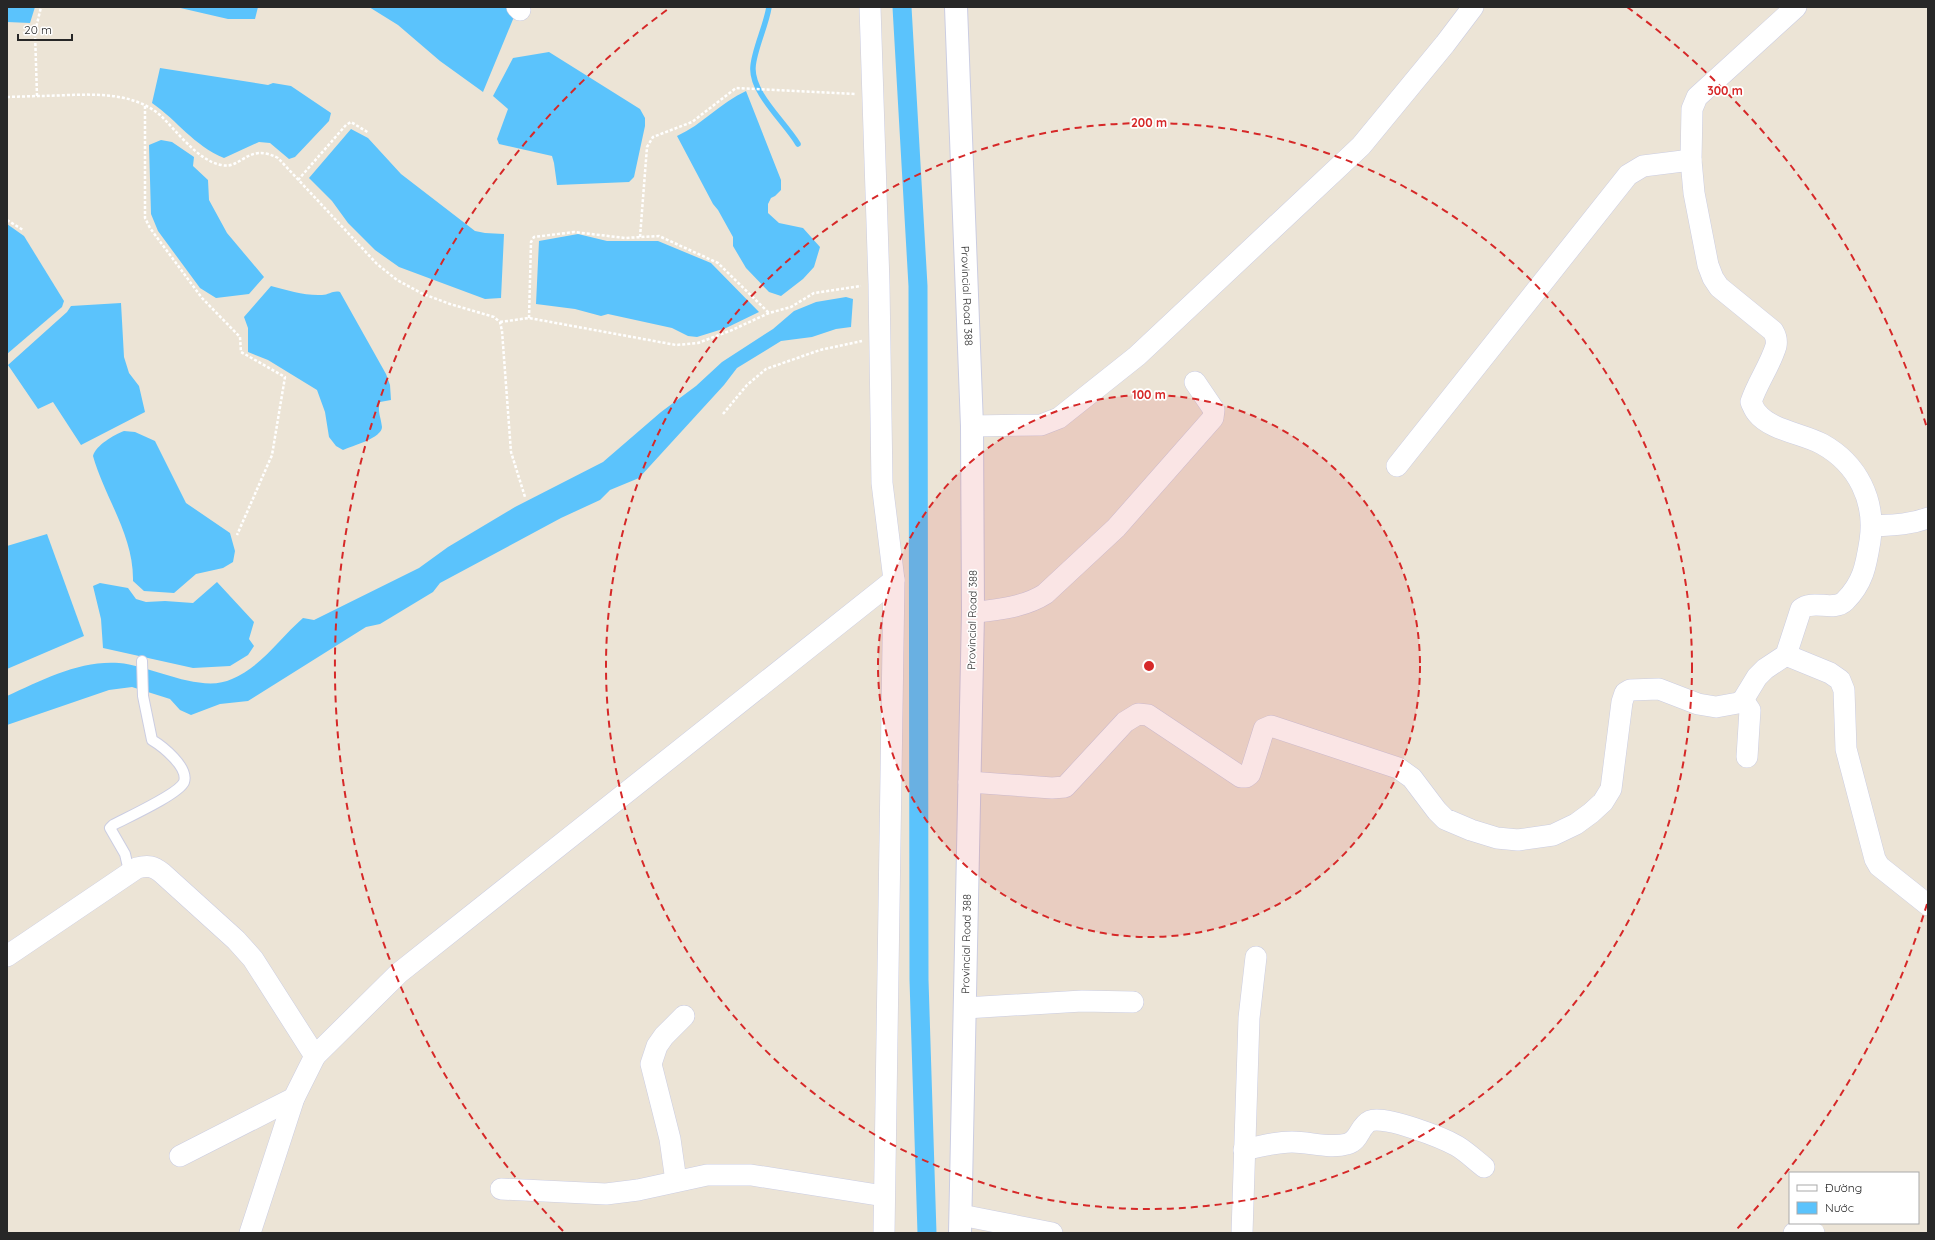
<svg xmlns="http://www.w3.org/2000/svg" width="1935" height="1240" font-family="Quicksand,sans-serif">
  <rect width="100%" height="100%" fill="#ece4d6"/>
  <g fill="#5bc3fc">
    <polygon points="7,7 35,7 30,23 7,22"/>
    <polygon points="176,7 258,7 255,19 228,19"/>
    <polygon points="369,7 510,7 516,12 483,92 440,61 398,25"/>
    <polygon points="549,52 640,109 645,118 645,126 634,177 629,182 557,185 554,163 552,156 499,144 497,139 508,109 493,96 513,58"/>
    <path d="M160,68L268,85L273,83L291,86L331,113L329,121L295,157L289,159L270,143L259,142L224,158C193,145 178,121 152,103Z"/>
    <path d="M746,91L781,180V190L775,196L771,198L768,204V213L779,223L803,228L820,247L814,267L803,279L781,296L769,292L746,268L733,246V237L718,210L713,204L677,136C702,125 721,102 746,91Z"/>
    <polygon points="351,129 368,138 401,174 475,231 485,233 504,234 501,298 485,299 399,267 375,250 348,223 332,201 309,178"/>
    <polygon points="161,140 172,142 194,157 193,166 208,180 209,200 227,233 264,277 249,294 216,298 200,288 158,231 151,214 149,145"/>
    <polygon points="7,224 24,236 64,301 62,307 7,354"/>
    <polygon points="578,234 607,241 658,241 711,263 759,312 726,328 697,337 688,336 672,328 608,314 601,316 575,309 536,304 539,241"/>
    <path d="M271,286C287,290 305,296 322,295C329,295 333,290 340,292L386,374L390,385L391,400L380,402C377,411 381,417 382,427C382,438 352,446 343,450L336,446L329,437L325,412L317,390L268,360L248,352V328L244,317Z"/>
    <path d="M846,297L853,299L851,327L836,329L812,337L781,341L737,368L724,385L639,478L610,490L600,500L561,518L440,583L433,592L380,624L366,627L248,701L220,704L191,715L180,710L170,699L132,687L109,690L7,725V696C42,680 80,660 119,663C152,666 201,694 232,679C261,667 280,638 303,618L314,620L419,568L448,547L515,507L603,462L661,412L696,386L722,362L773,329L794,311L816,302Z"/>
    <polygon points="121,303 124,357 129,373 139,386 145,412 81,445 53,402 38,409 8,365 67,312 71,306"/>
    <path d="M124,431L135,432L155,441L186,503L230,533L235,551L233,562L223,568L196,574L174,593L144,591L133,581C134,536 105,498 93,456C96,445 114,435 124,431Z"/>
    <polygon points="47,534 84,636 7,669 7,546"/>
    <polygon points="217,582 254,622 249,639 254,646 248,655 230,666 193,668 103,648 101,619 93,586 100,583 128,588 136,599 146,602 165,601 193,603"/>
  </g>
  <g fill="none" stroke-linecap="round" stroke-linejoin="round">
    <path stroke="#5bc3fc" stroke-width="5.5" d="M769,7C766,26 754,50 753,67C751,93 785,122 798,144"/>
    <polyline stroke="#5bc3fc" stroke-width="19" points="902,7 918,286 919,980 927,1233"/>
    <g stroke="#cbcde2" stroke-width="12">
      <path id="lane" d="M128,867L125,854L110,828L113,825C126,818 179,794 184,782C189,767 162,746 152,740L143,696L142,661"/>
    </g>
    <g stroke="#cbcde2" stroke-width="22">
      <g id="street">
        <polyline points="517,7 520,10"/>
        <polyline points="870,7 879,284 882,483 894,580 884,1233"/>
        <polyline points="972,426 1041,425 1059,418 1137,356 1361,146 1445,44 1473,7"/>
        <polyline points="1397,466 1628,175 1643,166 1691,160"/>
        <path d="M1872,526C1892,525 1909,525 1928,518"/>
        <path d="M973,613C997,609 1023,608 1045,594L1116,528L1213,418L1214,410L1195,382"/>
        <polyline points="1786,655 1830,673 1840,680 1844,690 1846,749 1875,859 1879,866 1928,905"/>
        <polyline points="1743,700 1750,710 1747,757"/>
        <path d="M969,782L1052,788L1065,787L1125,722L1138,714L1148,715L1241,777H1246L1250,774L1264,729L1271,726L1398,768L1412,778L1437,811L1445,819L1471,830L1497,838L1518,840L1553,835L1576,824L1591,813L1603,802L1611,789L1622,702L1625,693L1630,690L1659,689L1698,704L1716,707L1738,703L1743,700L1757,677L1765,669L1786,655L1801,609C1813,599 1834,612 1845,601C1863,583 1866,566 1870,541C1876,501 1858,464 1822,444C1804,434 1770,430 1757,413C1754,410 1753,406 1751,402C1757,383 1770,366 1776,346C1777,341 1776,336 1773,331L1719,287L1713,278L1708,265L1694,193L1691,160L1692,109L1697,97L1796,7"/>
        <path d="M7,956L137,868C148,865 153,866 162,873L236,940L253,959L315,1056L294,1098L250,1233"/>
        <polyline points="965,1008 1082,1001 1133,1002"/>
        <polyline points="315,1056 399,973 894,580"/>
        <path d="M1244,1150C1260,1146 1276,1142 1292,1142C1310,1142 1330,1149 1347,1144C1360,1141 1359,1126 1370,1121C1385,1115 1443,1138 1457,1146C1467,1152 1475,1160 1484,1167"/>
        <polyline points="180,1156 294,1098"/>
        <polyline points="676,1181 670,1139 651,1064 657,1046 664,1036 684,1016"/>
        <polyline points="501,1189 606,1194 638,1190 707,1175 751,1175 884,1196"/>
        <polyline points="961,1215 1052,1233"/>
        <polyline points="1242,1233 1249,1018 1256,957"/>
        <polyline points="1794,1233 1807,1230 1814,1233"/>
      </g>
    </g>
    <g stroke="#cbcde2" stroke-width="24">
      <g id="secondary">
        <path id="s1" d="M956,7L972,426L973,613L960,1233"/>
      </g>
    </g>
    <g stroke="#fff" stroke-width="2.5" stroke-dasharray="3 2" stroke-linecap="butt">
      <path d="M37,96C77,96 127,87 160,115C177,131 197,160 221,165C242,170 247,142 278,158L377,264L397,280L423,294L450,304L494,317L500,322L502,331L511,452L525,497"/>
      <polyline points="7,97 37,96 35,32 41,7"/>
      <polyline points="145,106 145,218 150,228 202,298 240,337 241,352 285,377 272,455 237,535"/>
      <polyline points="298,180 346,125 351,122 369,133"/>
      <polyline points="7,220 23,230"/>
      <polyline points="640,237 647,147 653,137 692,122 736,88 855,94"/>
      <polyline points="529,318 531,242 534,237 574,232 625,238 659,236 718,263 769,313"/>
      <polyline points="500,322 529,318 676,345 698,343 732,330 769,313 791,307 814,293 861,286"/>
      <polyline points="723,414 747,385 766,369 820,350 862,341"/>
    </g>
    <use href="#lane" stroke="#fff" stroke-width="10"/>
    <use href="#street" stroke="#fff" stroke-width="21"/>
    <use href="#secondary" stroke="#fff" stroke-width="22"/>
  </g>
  <circle cx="1149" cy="666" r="271" fill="#d62828" fill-opacity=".12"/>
  <g fill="none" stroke="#d62828" stroke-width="2" stroke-dasharray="7 5">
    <circle cx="1149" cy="666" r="271"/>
    <circle cx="1149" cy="666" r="543"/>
    <path d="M1927 904A814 814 0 0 1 1735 1231M563 1231A814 814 0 0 1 671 7M1627 7A814 814 0 0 1 1927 428"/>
  </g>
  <g text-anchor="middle" stroke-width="3.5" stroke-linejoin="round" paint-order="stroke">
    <g font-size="11" fill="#272727" stroke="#fff">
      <text dy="4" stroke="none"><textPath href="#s1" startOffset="289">Provincial Road 388</textPath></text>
      <text transform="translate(972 620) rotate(-89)" y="4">Provincial Road 388</text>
      <text transform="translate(966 944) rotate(-89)" y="4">Provincial Road 388</text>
    </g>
  </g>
  <circle cx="1149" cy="666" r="6" fill="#d62828" stroke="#fff" stroke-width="2"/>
  <g font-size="12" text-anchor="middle" font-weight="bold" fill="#d62828" stroke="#fff" stroke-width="3.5" stroke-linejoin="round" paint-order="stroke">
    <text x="1725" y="95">300 m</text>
    <text x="1149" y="127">200 m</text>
    <text x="1149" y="399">100 m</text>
  </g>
  <rect width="1935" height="1240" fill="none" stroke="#272727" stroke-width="16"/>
  <rect x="1789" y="1172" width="130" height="52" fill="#ffffff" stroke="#a9a9a9"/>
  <rect x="1797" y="1185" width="20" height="6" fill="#ffffff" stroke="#a9a9a9"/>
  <text x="1825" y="1192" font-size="12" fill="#272727">Đường</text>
  <rect x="1797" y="1202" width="20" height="12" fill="#5bc3fc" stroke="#a9a9a9"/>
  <text x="1825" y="1212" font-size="12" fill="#272727">Nước</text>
  <path d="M18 34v6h54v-6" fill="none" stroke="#272727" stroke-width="2"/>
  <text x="24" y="34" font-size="12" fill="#272727" stroke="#ffffff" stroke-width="3" paint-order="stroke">20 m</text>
</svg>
